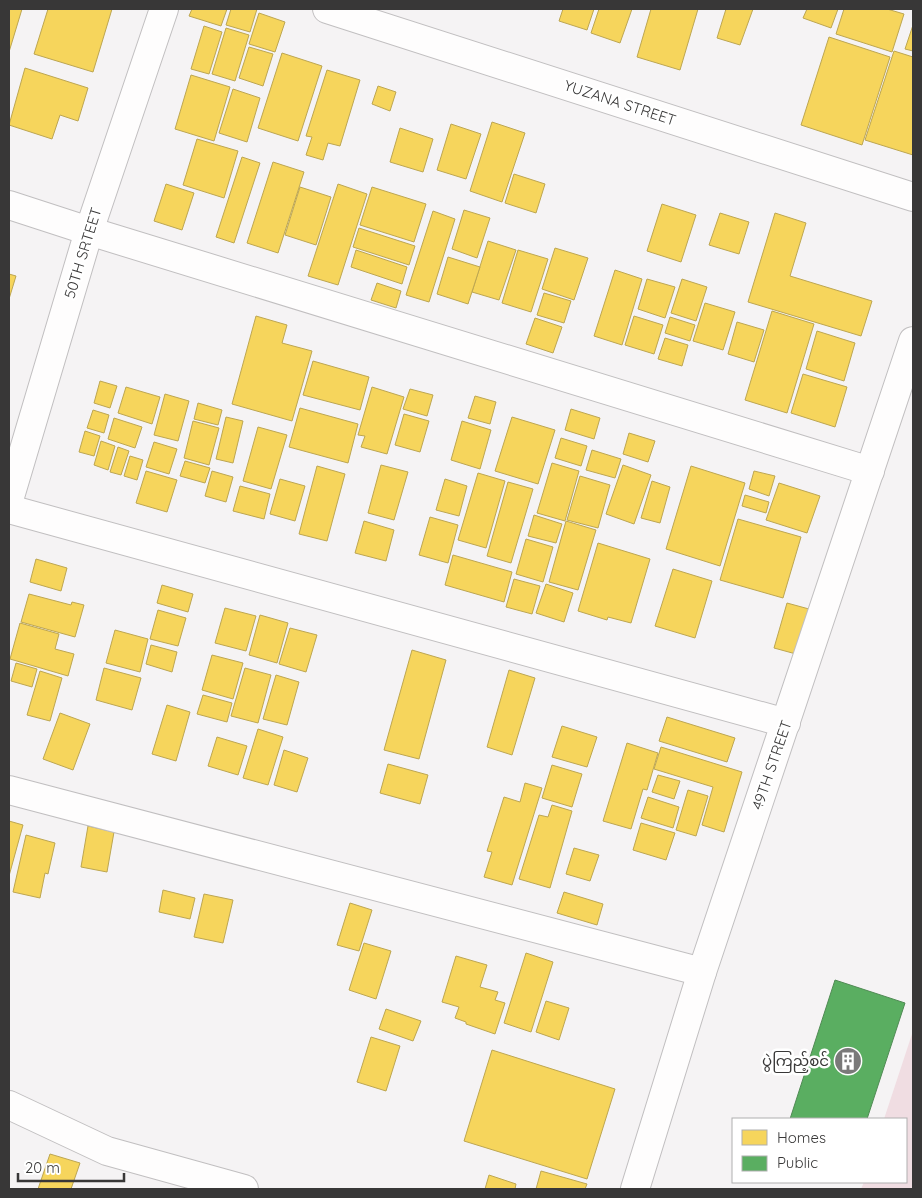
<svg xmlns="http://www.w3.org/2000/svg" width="922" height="1198" font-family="Quicksand,'Noto Sans Myanmar',sans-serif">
  <rect width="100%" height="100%" fill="#f5f3f4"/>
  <polygon fill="#f0dde2" points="913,1031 913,1189 861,1189 864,1182 906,1182 906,1119 884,1119"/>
  <g fill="#f6d55c" stroke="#bda651">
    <polygon points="9,9 22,9 9,52"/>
    <polygon points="48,9 112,9 93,72 34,54"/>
    <polygon points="192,9 227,9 221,26 189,16"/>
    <polygon points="231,9 257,9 250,32 226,25"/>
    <polygon points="563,9 594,9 587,30 559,21"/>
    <polygon points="599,9 632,9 620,43 591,33"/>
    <polygon points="651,9 698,9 680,70 637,57"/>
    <polygon points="726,9 753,9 740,45 717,38"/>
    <polygon points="807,9 838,9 831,28 803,18"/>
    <polygon points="844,9 887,9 904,14 892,52 836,34"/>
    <polygon points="259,13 285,22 275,52 249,44"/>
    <polygon points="913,25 913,51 905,49"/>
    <polygon points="204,26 222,32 209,74 191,69"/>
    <polygon points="226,28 249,35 235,81 212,74"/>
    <polygon points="829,37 890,57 862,145 801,125"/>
    <polygon points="249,47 273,54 263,86 239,78"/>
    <polygon points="894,51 913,57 913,155 865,140"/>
    <polygon points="282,53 322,66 298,141 258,128"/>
    <polygon points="25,68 88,88 78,121 60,115 52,139 9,125"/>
    <polygon points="327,70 360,80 340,146 328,143 323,160 306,155 312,137 306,136"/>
    <polygon points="191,75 230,87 214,141 175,129"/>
    <polygon points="378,86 396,92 390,111 372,104"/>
    <polygon points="233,89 260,98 247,142 219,133"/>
    <polygon points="492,122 525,133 502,202 470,191"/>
    <polygon points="451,124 481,134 466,179 437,170"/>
    <polygon points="400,128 433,139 423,172 390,162"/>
    <polygon points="197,139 238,151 224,198 183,185"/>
    <polygon points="242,157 260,163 234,243 216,237"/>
    <polygon points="273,162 304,172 278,253 247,243"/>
    <polygon points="514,174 545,184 536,213 505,203"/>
    <polygon points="166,184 194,193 182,230 154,221"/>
    <polygon points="338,184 367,194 338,285 308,276"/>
    <polygon points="300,187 331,197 316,245 285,235"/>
    <polygon points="372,187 426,204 414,242 360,225"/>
    <polygon points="662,204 696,215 681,262 647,251"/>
    <polygon points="464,210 490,218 477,258 452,249"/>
    <polygon points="433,211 455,219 429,302 406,295"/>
    <polygon points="720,213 749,222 739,254 709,245"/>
    <polygon points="775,213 806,223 790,276 872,301 861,336 748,302"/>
    <polygon points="359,228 415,246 409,265 353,247"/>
    <polygon points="488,241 516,250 499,300 472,292"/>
    <polygon points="555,248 588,258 574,300 542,289"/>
    <polygon points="356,250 407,267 402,284 351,267"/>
    <polygon points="518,250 548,259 531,312 502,303"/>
    <polygon points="448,257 480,267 468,304 437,294"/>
    <polygon points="615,270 642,279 622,345 594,336"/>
    <polygon points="9,274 16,276 9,299"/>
    <polygon points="647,279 675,287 665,318 638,309"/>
    <polygon points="682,279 707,287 696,321 671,313"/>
    <polygon points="377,283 401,291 396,308 371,300"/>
    <polygon points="544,293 571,301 564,323 537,315"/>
    <polygon points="705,303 735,312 723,350 693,341"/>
    <polygon points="772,311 814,324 787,413 745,400"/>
    <polygon points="256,316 287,325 282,343 312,351 292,421 232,404"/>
    <polygon points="634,316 663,325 654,354 625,345"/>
    <polygon points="670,317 695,325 690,341 665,333"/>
    <polygon points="535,318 562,327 553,353 526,344"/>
    <polygon points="737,322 764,330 754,362 728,354"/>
    <polygon points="817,331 855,343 844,381 806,369"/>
    <polygon points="665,338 688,345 682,366 658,359"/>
    <polygon points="313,361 369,377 360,410 303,395"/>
    <polygon points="803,374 847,387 835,427 791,413"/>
    <polygon points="100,381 117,386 110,408 94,403"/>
    <polygon points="126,387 160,397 152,424 118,413"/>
    <polygon points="372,387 404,397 387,454 361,447 365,436 358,435"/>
    <polygon points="410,389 433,395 427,416 403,409"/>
    <polygon points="165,394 189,401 178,441 154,435"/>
    <polygon points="475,396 496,402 490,424 468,418"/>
    <polygon points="198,403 222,410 218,425 194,419"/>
    <polygon points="300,408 358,424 348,463 289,447"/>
    <polygon points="571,409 600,418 594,439 565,430"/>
    <polygon points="93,410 109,415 104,433 87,428"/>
    <polygon points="404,414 429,421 420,452 395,445"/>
    <polygon points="226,417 243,421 233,463 216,459"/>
    <polygon points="512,417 555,430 538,484 495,471"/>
    <polygon points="114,418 142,427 135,448 108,439"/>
    <polygon points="193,421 219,428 209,465 184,458"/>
    <polygon points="462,421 491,430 480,469 451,460"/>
    <polygon points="258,427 287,435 271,489 243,481"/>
    <polygon points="85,431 100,436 94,456 79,452"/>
    <polygon points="629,433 655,441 648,462 623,454"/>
    <polygon points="561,438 587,446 581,466 555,458"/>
    <polygon points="101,441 115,446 108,470 94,465"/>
    <polygon points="154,442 177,449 169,474 146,467"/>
    <polygon points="118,447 129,451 121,475 110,472"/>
    <polygon points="592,450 621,459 615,478 586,470"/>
    <polygon points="130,456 143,460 137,480 124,476"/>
    <polygon points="185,461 210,468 205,483 180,476"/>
    <polygon points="552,463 579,471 565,521 537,513"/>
    <polygon points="381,465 408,472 394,520 368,513"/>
    <polygon points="623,465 651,475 634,524 606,514"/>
    <polygon points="317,466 345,474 327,541 299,534"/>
    <polygon points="691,466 745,483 720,566 666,549"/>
    <polygon points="146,471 177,480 167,512 136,503"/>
    <polygon points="212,471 233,477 226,502 205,496"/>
    <polygon points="754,471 775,476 769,496 749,489"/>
    <polygon points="478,473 505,481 486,548 458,540"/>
    <polygon points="580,476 610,485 598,528 567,520"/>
    <polygon points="280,479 305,486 295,521 270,514"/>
    <polygon points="445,479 467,486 459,516 436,510"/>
    <polygon points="652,481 670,487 660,523 641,518"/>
    <polygon points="508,482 533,489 511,563 487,556"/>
    <polygon points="779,483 820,496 807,533 766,520"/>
    <polygon points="240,486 270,494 264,519 233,511"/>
    <polygon points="745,495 769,502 766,513 742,506"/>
    <polygon points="534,515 562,524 556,543 528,536"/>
    <polygon points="430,517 458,525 448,563 419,555"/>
    <polygon points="738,519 801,537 783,598 720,580"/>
    <polygon points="364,521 394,530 386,561 355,553"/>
    <polygon points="566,521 596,530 578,590 549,582"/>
    <polygon points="526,539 553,547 543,582 516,574"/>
    <polygon points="598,543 650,559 631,623 608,617 607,620 578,611"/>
    <polygon points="453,555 512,572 504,602 445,585"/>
    <polygon points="36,559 67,568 61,591 30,582"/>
    <polygon points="673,569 712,581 695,638 655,626"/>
    <polygon points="514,579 540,586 532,614 506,607"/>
    <polygon points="546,584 573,593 564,622 536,613"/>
    <polygon points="162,585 193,594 188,612 157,603"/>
    <polygon points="29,594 71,605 72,602 84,605 75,637 21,622"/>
    <polygon points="787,603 809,609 796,654 774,648"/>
    <polygon points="225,608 256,616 246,651 215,643"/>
    <polygon points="158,610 186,618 178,646 150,639"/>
    <polygon points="260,615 288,623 277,663 249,655"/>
    <polygon points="20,623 59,634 55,649 74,654 68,676 10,659"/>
    <polygon points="290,628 317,635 306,672 279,664"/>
    <polygon points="115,630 148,639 140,672 106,663"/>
    <polygon points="151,645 177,652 172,672 146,664"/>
    <polygon points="412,650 446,660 419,759 384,750"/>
    <polygon points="212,655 243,663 233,699 202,690"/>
    <polygon points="16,663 37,669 32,687 11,681"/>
    <polygon points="104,668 141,678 132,710 96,700"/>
    <polygon points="245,668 271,675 258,723 231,716"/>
    <polygon points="509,670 535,678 512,755 487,747"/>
    <polygon points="40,671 62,678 50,721 27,715"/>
    <polygon points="276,675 299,682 287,725 263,719"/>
    <polygon points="203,695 232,703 227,722 197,714"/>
    <polygon points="167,705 190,712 176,761 152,754"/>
    <polygon points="60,713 90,724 73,770 43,759"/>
    <polygon points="667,717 735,738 727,762 659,741"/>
    <polygon points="562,726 597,737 587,767 552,757"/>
    <polygon points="258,729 283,737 268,785 243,778"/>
    <polygon points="217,737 247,746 238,775 208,766"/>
    <polygon points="627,743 658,753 647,790 643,789 631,829 603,821"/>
    <polygon points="661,747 742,772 724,832 702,825 713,787 654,769"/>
    <polygon points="284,750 308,758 297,792 274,785"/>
    <polygon points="388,764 428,775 420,804 380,793"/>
    <polygon points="552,765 582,774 572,807 542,798"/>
    <polygon points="658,775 680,781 674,799 652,792"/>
    <polygon points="525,783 542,788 512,885 484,877 492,852 487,851 504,797 520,802"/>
    <polygon points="688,790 708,796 696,836 676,830"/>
    <polygon points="648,797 679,807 673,828 641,818"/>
    <polygon points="552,805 572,811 550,888 519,879 539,815 548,817"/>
    <polygon points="9,821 23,825 9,876"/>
    <polygon points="641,823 675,833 666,860 633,850"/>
    <polygon points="88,826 114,832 107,872 81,867"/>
    <polygon points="26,835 55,843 48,874 45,873 40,898 13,892"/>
    <polygon points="574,848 599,855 590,881 566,874"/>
    <polygon points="163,890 195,898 190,919 159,912"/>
    <polygon points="564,892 603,904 597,925 557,913"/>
    <polygon points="204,894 233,900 223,943 194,937"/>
    <polygon points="350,903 372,910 359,951 337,945"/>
    <polygon points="364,943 391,951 376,999 349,990"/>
    <polygon points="526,953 553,962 531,1032 504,1023"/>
    <polygon points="456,956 487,965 480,987 498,992 495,1000 505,1003 495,1034 466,1024 466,1022 455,1018 459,1007 442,1002"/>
    <polygon points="546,1001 569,1008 559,1040 536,1032"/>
    <polygon points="386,1009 421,1021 413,1041 379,1029"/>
    <polygon points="371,1037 400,1046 386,1091 357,1082"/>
    <polygon points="492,1050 615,1089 587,1179 464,1141"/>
    <polygon points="50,1154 80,1163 71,1189 38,1189"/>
    <polygon points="541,1171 587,1184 585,1189 536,1189"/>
    <polygon points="489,1175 516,1184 515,1189 485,1189"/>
  </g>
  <polygon fill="#5aae61" stroke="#508a54" points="835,980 905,1003 867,1119 790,1119"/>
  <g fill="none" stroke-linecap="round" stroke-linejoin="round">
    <g stroke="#c1bfc0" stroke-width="30">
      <g id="street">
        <polyline points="327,9 913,197"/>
        <polyline points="9,205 89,231 870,471"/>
        <polyline points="9,500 89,231 164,9"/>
        <polyline points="9,509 786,723"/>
        <polyline points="9,790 702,972"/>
        <polyline points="9,1105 107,1151 244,1189"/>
      </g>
    </g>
    <g stroke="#c1bfc0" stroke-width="30">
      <polyline id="secondary" points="635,1189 702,972 913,341"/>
    </g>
    <use href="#street" stroke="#fefdfd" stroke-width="28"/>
    <use href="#secondary" stroke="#fefdfd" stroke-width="28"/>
  </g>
  <defs>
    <g id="building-disc" transform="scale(1.4375)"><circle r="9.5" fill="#7a7979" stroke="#fff"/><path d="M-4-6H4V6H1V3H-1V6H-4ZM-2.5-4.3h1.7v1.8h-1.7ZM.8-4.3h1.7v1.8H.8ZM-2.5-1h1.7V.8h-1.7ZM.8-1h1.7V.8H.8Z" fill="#fff"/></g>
  </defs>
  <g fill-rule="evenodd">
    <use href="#building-disc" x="848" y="1061"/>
  </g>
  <g text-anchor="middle" stroke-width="5" stroke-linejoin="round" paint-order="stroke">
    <g font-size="15" fill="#383737" stroke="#fff">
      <text transform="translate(620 103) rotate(18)" y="5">YUZANA STREET</text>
      <text transform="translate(83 253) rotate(-73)" y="5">50TH SRTEET</text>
      <text transform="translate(772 765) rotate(-71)" y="5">49TH STREET</text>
    </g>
    <g font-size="15" fill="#383737" stroke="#fff" text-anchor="end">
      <text x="829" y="1066">ပွဲကြည့်စင်</text>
    </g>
  </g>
  <rect width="922" height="1198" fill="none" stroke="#383737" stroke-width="20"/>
  <rect x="732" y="1118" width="175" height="65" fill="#ffffff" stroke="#afafaf"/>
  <rect x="742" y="1130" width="25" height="15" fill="#f6d55c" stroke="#afafaf"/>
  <text x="777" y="1143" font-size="15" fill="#383737">Homes</text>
  <rect x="742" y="1156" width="25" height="15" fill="#5aae61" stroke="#afafaf"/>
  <text x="777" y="1168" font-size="15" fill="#383737">Public</text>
  <path d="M18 1173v8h106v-8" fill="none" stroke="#383737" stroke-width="2.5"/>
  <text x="25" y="1173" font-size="15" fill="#383737" stroke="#ffffff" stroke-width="4" paint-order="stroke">20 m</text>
</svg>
